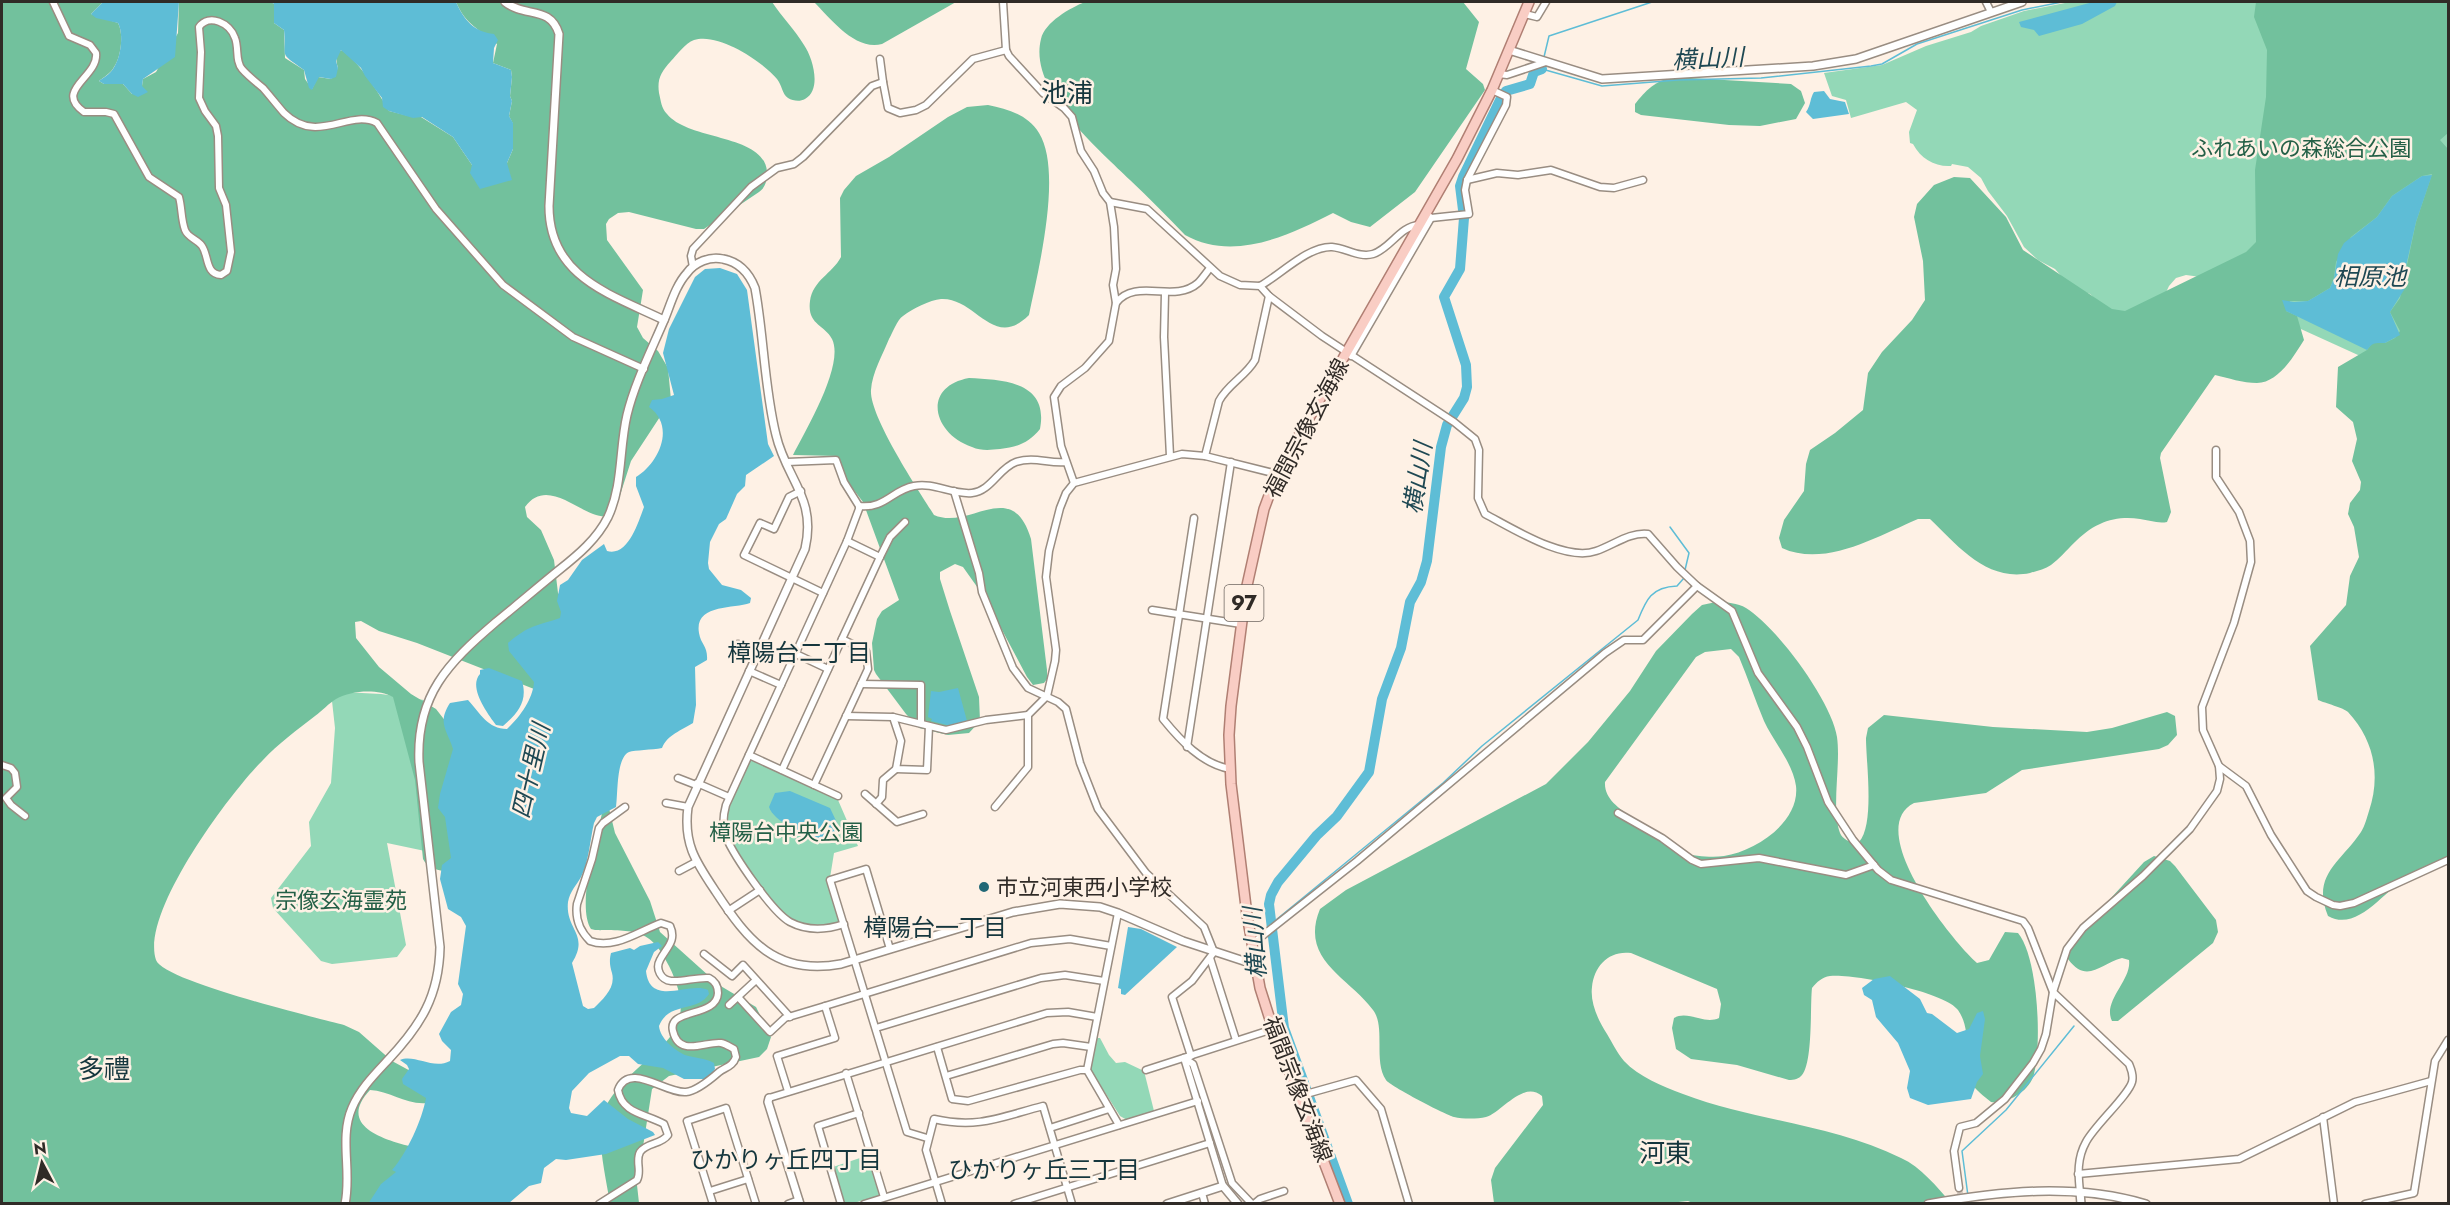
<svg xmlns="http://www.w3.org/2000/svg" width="2450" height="1205" font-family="Jost,'Noto Sans JP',sans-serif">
  <rect width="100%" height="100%" fill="#fef1e5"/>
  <g fill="#93d8b7">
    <path d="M2070,2H2448V668L2369,360L2279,319L2208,278L2186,275L2176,278L2169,286L2161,303L2126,327L2090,294L2071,287L2055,269L2038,260L2024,247L2007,216L1988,191L1981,178L1968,167L1952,164L1951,166C1935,167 1921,159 1913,144L1910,143L1909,132L1917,110L1906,102L1851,118L1846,100L1832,96L1824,73L1882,65L1926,46L1971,32L1981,26L2024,11Z"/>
    <polygon points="343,692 381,694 424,700 421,709 425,851 387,843 406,945 397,957 332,964 321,961 273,908 271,898 311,846 309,822 331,783 335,728 332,701"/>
    <path d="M752,759L838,800L858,846L834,853L829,884L840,921L838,923C823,926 808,928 793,921C774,910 725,842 725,820C726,800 741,778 749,760Z"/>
    <polygon points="1096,1038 1100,1038 1109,1055 1116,1063 1125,1062 1144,1071 1154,1111 1127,1120 1120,1116 1090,1069"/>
    <polygon points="869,1155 880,1195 854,1203 844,1203 833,1167"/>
  </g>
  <g fill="#72c19d" fill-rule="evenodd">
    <path d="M2,2H103L91,14L118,23C124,34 121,57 114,67C111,73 104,77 99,81L104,84H123L132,94L142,86L143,79L156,72L178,33L179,2H271L274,4V23L284,30L285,58L304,70L305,79L312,89L318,77L331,79L338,68C336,61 335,56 341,50C356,57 381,96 389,111L413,117H421L453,137L472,165L507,163L513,149V124L509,116L512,101L510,96L512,77L511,70L493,63L497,44C479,29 466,25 456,2H772C782,17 795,30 804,45C813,58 822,90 805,99C800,102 793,101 788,98C782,94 782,85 777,79C762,61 718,32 694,40C685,43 677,55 671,61C661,72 657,79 659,93C661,101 661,108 667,114C689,141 765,134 767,172C767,180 766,187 759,192L704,229H696L629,212L618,213L609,219L606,224L607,240L643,290L637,327L643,338L658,351L668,368L671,400L631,461L614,514C590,529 551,471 525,507L527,517L541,530L554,560L558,593L572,612L534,689L417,643L379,631L361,621L355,622L356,638L379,667L411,694L436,709L450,727L511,774L444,871C435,870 427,867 423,859L415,780L393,697C378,689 352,690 336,699C329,703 322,711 315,716C297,730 278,744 263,760C230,793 140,913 156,960C163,981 317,1018 344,1025L359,1032L392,1061L427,1080V1103C406,1105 390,1091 370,1090C328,1135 412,1146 439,1153L424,1203L2,1204Z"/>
    <path d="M814,2H956L882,44C855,51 831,19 814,2Z"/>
    <path d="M1085,2H1463L1479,22L1466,69L1483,84L1485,90L1415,192L1370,227L1351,222L1333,213C1288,236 1233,262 1185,235C1167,216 1149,198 1130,180C1098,148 1028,90 1041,39C1045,22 1070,8 1085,2Z"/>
    <path d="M2256,2H2448V133L2440,140L2448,149V862C2436,867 2420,870 2408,877C2385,889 2358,933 2328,916C2311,875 2341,862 2361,832C2365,826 2367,817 2369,811C2381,775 2374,740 2348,712C2344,708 2325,703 2318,700L2310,646L2346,605L2350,576L2359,557L2354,527L2348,514L2350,503L2360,490L2361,482L2352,461L2357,439L2353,422L2336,407L2338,367L2367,350L2372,343L2378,341L2385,343L2395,338L2400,331L2390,312L2400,298L2416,222L2432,174L2422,176L2392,196L2377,217L2351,237L2336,262L2334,278L2330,288L2308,301H2290L2286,311L2297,316L2304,340C2294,356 2278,383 2257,383C2243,383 2228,378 2215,375L2161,453L2160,458L2171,512L2167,522C2158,524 2149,520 2140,519C2127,517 2112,518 2100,524C2079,533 2068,552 2051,565C2045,569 2037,571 2030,573C1987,582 1958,546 1930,519H1918C1878,536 1825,568 1782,548L1779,538L1784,520L1804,491L1806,464L1810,450L1835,433L1863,410L1868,373L1882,352L1912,320L1925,300L1923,261L1914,217L1917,204L1934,185L1954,177L1970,178L2006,217L2023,250L2112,309L2125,311L2246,252L2256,242L2255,170L2266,97L2267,50L2254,17Z"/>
    <path d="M1673,77L1791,84L1801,91L1805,103L1796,119L1760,126L1729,125L1641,115L1635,112V104C1645,91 1656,80 1673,77Z"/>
    <path d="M988,105C1008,109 1028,115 1039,133C1063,172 1038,271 1029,315C993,351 976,297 941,299C930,300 912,309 903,316C897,320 893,332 889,339C883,354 872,373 871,390C869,416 919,491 934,515C970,531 1012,476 1031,539L1047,670V679L1044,683L1033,685L1027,677L985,598L963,567L955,564L940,572V579L950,611L979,697L980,721L969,733L948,735L919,728L906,714L876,674L874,670L872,643L877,619L882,611L899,600L863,502L847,481L838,456L793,455C805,431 845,365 832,339C824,324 807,325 810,301C813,280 832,274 841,257L840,198L844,190L856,176L889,157L948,117L967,107Z"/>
    <path d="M969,378C1003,380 1049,381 1040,429C1029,443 1017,447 1000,449C990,450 981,451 972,447C933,434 921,387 969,378Z"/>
    <path d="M1716,602C1726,602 1738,603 1746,608C1777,627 1832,702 1837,737C1841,765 1831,808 1840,833C1843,840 1851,843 1859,842C1875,825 1866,762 1866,738L1868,728L1884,715L1993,727L2087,732L2112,728L2167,712L2175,716L2177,735L2168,745L2159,749L2022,770L1986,793L1914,803C1863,829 1951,940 1977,963L1989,960L2005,932L2018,933C2038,957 2042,1043 2034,1074C2030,1091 2008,1104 1991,1102C1984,1096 1975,1090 1971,1082C1963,1062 1973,1031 1958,1010C1946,992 1852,973 1830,976C1822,977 1817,982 1812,988C1810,1006 1813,1062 1802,1075C1799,1079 1794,1080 1789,1080L1737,1065L1691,1059L1676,1049L1672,1028L1674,1018C1688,1010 1704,1025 1719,1018L1721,1004L1717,989L1631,953C1609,950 1594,966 1592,987C1590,1003 1598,1020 1607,1034C1612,1042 1617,1053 1624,1061C1639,1077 1662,1086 1683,1094C1754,1121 1832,1124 1901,1158C1921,1167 1937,1187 1951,1203L1695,1204L1688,1201L1659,1204L1494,1203L1491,1180L1495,1168L1543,1105L1542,1096C1523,1080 1502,1112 1486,1117C1477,1119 1463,1119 1454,1117C1446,1115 1390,1086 1386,1080C1373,1061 1386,1027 1373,1010C1349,977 1299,960 1320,909L1346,890L1546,784L1588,742L1630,691L1656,651L1692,614L1702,605ZM1731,649L1739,657C1748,678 1755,700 1764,721C1773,741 1793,763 1796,786C1800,822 1756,851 1724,856C1712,858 1695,856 1683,853C1664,846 1647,829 1631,817C1619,808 1604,799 1605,782L1696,657L1705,652Z"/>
    <path d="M606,796L615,833L650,901L660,932L719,985L756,1007L771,1037L767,1049L759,1057L669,1076L652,1089L637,1185L639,1203H610C606,1179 597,1141 602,1117C604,1106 613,1094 620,1086C659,1043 702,1033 669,966C650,927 634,931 595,930L591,929C575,904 600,827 606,796Z"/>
    <path d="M2154,856L2170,861L2175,866L2216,920L2218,932L2213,943L2118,1021H2112C2102,1001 2132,980 2129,960L2122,958C2101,963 2087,985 2068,959V945L2144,862Z"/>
  </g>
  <g fill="#5ebdd6">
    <path d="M103,2H179L175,57L143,79L142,86L148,92L138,97L132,94L123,84H104L99,81C103,78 110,74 113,69C121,58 124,34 118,23L96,18L91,14Z"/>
    <path d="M271,2H456C464,20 474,32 494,34L498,40L494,48L493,63L511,70L512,77L510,96L512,101L509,116L513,123V149L507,163L512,180L480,189L470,173L472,165L453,137L422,117L413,118L389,111L383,107L382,98L365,76L361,68L341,50L336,61L338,68L336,77L331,79L319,77L312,90L309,88L304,70C277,51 287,59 284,30L274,23V4Z"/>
    <polygon points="2093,2 2117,2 2115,6 2082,24 2039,36 2034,30 2021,27 2019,22"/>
    <path d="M1824,91L1830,99L1845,102L1849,114L1813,119L1806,112C1811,105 1810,98 1814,92Z"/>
    <path d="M2432,175L2416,222L2405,271L2404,290L2390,312L2400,335L2385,343C2375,343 2373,342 2367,350L2286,311L2282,300L2294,302L2308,301L2330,288L2334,278L2338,254L2344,243L2377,217L2392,196L2422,176Z"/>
    <path d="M720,268L737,274L747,290L768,444L774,456L746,475L745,486L737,494L726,519L719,524L710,542L708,563L709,569L722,585L741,590L751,598L750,603C733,609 694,604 699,633C701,645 708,646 707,660L695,667L696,705L693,723C682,730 667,735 662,748C652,750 635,750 629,752C616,758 618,794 616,807L597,817L594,823C590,840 589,862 581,877C576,886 570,891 568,902C565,930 590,934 572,963L583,1006L588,1009L594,1008C603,999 616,988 612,973C610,966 609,961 611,953L630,948L634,950L640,946L658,942L662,946L654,952L646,971C650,1008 689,981 708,990L709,994C697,1013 669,1001 659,1026C660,1038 674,1050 685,1055C694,1058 705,1058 714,1063L715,1069L708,1079H684L663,1068L638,1064L629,1056H620L589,1073L572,1091L569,1108L571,1113L587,1116L604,1100L628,1119L653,1132L655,1135L606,1154L566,1160L556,1159L544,1168L541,1183L529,1186L509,1203L368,1204L381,1184L396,1172L392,1170C407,1153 422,1120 426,1098L403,1084L402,1079L409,1069L407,1065L400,1060C415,1054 433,1070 450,1061L451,1050L442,1041L439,1034L451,1012L461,1005L463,994L458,984L466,926L461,917L448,909L440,879L442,865L451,858L445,817L438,808L440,794L453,749C447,730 437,723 450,703L468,700C480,713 488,729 507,729C520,717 533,699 534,682L509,651L508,643C529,625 536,626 560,618L561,612L557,601L560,585L568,580L582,560L604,544L607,551C628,557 638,523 644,507L636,486V477C659,463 676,426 649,407L652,400L662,399L674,395L663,353L669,329L695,277L705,269Z"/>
    <path d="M489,668L522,681C528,701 518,713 503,726L496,725C487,713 468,687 480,674V670Z"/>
    <polygon points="958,688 967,721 951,726 931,721 932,719 928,717 931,691 939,692"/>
    <path d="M790,791L830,808L839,827L834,837L819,841C805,835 773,821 769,807L775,793Z"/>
    <polygon points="1128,927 1141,929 1177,947 1125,995 1121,994 1121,989 1118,988"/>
    <polygon points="1890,976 1920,999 1927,1013 1932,1014 1957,1033 1969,1029 1977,1013 1983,1011 1985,1019 1980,1056 1983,1074 1977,1082 1971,1099 1928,1105 1910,1098 1907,1088 1910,1071 1898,1043 1876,1017 1872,1000 1864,995 1862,988 1874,979"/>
  </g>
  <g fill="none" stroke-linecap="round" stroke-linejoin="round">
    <g stroke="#5ebdd6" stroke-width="1.5">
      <polyline points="1544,57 1549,36 1652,2"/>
      <polyline points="1542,65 1542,69 1602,86 1678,80 1761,78 1871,66 1882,64 1917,44 2022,10 2062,2"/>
      <polyline points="1670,527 1689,553 1685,570"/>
      <path d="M1271,924L1443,783L1482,746L1638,620C1646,600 1651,587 1677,586L1684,578"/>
      <polyline points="1968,1196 1962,1151 2006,1110 2074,1026"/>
    </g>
    <polyline stroke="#5ebdd6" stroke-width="10" points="1348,1204 1284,1028 1269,904 1271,895 1278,882 1317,835 1337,816 1369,772 1382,699 1401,648 1410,602 1421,582 1427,561 1441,447 1447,425 1464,398 1467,387 1466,365 1444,297 1460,269 1464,218 1460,186 1463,177 1501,98 1506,91 1530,84 1534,72 1542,69"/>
    <polyline stroke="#d5c9bf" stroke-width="6" stroke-dasharray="6 3" stroke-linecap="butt" points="1959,1188 1962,1204"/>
    <g stroke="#998d82" stroke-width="9">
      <g id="minor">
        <path d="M53,2L69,36L90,45L96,53C99,77 53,90 84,112H106L114,114L149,177L179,197C182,208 181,219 185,230C188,238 197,239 202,246C209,256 205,274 221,275L227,271L231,252L226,205L219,188L218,136L216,126L205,111L199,98L201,52L199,27C209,13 230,23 235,38C239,48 235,61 242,69C248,76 256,82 263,88C270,96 277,105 284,113C318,146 349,108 377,123L436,209L503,285L573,337L644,369"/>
        <polyline points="1003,2 1006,50 1009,56 1043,93 1064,108 1072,117 1081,151 1094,171 1103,193 1110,202 1114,227 1116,269 1113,285 1116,303 1109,341 1085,368 1061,386 1054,397 1061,446 1074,483"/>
        <polyline points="1986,2 1991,12"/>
        <polyline points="1525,14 1537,17 1546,2"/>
        <polyline points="880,59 883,82"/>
        <polyline points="1499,74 1507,75 1546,62"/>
        <polyline points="1467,180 1497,173 1518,175 1551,170 1600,187 1614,188 1643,180"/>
        <path d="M1110,202L1147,209L1220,276L1240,285L1260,286L1269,296L1322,336L1454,422L1475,439L1479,450L1478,498L1485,514C1512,528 1565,562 1596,551C1614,545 1629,532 1648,534L1677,567L1697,586L1732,611L1758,673L1797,727L1807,747L1828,802L1853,840L1878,870L1891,880L2023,921L2028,928L2053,992L2129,1064C2131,1069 2134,1075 2132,1082C2128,1096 2095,1125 2086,1142C2077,1158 2078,1174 2080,1192"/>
        <polyline points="1426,213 1431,218 1469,214 1465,190 1467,180 1506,105 1507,97 1492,90"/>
        <polyline points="693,267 691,256 693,249 751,187 777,168 794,164 803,157 872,86 883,82 888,108 900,113 916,110 926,105 973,59 1006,50"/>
        <path d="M1260,286C1280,275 1308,246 1332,247C1346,248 1359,258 1373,254C1390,249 1400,226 1419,225"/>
        <polyline points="1165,293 1164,337 1170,456"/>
        <path d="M1116,303C1136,277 1174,304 1198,283C1202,279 1206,273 1210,268"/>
        <polyline points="1351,356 1431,218"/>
        <path d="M1205,456L1219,401C1228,384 1246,376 1255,360L1269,296"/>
        <path d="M787,462L836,460L844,482L859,506V509L847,541L726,805C723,816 722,827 726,837C734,856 772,912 790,922C807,931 826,930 844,924"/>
        <polyline points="801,491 789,497 774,529 760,523 744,555 823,593"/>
        <polyline points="954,491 979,573 982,592 1013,668 1028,688 1058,702 1066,709 1080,763 1098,809 1146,873 1204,927 1214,952 1192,981 1172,997 1191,1056"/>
        <path d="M859,506C885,509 892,490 914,486C934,482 952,495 972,493C991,491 999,468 1016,462C1034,456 1049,464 1066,462"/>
        <path d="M1194,518L1163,719C1180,740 1202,764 1230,769"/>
        <polyline points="880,557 890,537 905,522"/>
        <polyline points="1152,610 1241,624"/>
        <polyline points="738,644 758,652"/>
        <polyline points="796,654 828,669"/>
        <polyline points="749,671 781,685"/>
        <polyline points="861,684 921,685 921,723"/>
        <polyline points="846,716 893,717 946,730 986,720 1028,715"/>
        <polyline points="893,717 901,741 896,769 927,770 929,726"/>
        <polyline points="1187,747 1231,462"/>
        <polyline points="749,755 838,796"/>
        <polyline points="2,765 11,768 15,773 17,787 6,798 11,805 25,816"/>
        <polyline points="2219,766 2246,786 2271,835 2307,891 2316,897 2333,905 2340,906 2354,903 2448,860"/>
        <polyline points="782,770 842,639"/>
        <polyline points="678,778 696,785"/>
        <polyline points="697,783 729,797"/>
        <polyline points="814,785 868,669 866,651 842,639 880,557 847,541"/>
        <polyline points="865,794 897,822 923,814"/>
        <polyline points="666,803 688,807"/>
        <polyline points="876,804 882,797 883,780 896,769"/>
        <polyline points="995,807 1028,767 1028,715 1047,696 1055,661 1056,650 1046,577 1049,551 1060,508 1066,493 1074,483 1182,454 1205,456 1277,474"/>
        <polyline points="1618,813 1662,838 1692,860 1701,864 1759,858 1846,875 1874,865"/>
        <polyline points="679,871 696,862"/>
        <polyline points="728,911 760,890"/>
        <polyline points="1118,913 1087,1070 1119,1125"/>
        <polyline points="1252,944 1357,861 1605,653 1624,640 1643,640 1697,586"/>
        <polyline points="890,949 866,869 830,880 907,1132 927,1138"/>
        <polyline points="704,954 732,976 743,965 790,1017"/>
        <polyline points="1210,958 1236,1040"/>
        <polyline points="738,997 770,1032 785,1018 825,1006"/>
        <polyline points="729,1005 756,980"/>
        <polyline points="876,1028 1041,978 1065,975 1104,981"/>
        <polyline points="937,1047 952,1099 968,1101 1080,1070 1087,1070"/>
        <polyline points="1184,1058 1193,1064 1232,1183 1252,1204"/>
        <polyline points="1184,1058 1223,1186"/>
        <polyline points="1146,1070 1273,1029"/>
        <polyline points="846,1073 884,1197"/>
        <polyline points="946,1076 1053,1044 1063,1043 1091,1047"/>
        <polyline points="788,1091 777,1056 835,1038 825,1006 1031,943 1070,939 1111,946"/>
        <polyline points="1299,1096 1356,1080 1381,1109 1409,1204"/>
        <polyline points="769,1098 1047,1013 1068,1012 1097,1017"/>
        <polyline points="2323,1117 2334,1204"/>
        <polyline points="1050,1128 1109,1109"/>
        <polyline points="2078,1174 2239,1159 2355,1102 2431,1081"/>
        <polyline points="1959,1188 1954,1151 1960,1127 1976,1123 2005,1099 2033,1063 2041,1049 2046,1034 2053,992 2067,949 2083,928 2143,876 2190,829 2217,791 2220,779 2219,766 2203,730 2202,707 2234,623 2251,562 2250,541 2239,512 2216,477 2216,450"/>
        <polyline points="710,1191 748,1179"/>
        <polyline points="1202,1193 1205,1204"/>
        <path d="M599,1204L637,1180C642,1171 635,1161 640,1152C647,1142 661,1145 668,1135L664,1124C647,1114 622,1114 618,1090C629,1061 666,1094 686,1092C697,1091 711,1079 719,1072C726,1067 733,1066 736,1057L734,1049C730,1047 726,1044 721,1043C706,1041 679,1058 673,1031C667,1008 717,1018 718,993C718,986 715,981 709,978C696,977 684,982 671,981C661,980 655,969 660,960C666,948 677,941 670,926L661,923C639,931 614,950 590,941C580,931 575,918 577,904L592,859L599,828L603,823L625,807"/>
        <polyline points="713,1204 687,1121 726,1108 756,1204"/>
        <polyline points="788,1204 799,1200"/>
        <polyline points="841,1204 818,1126 859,1113"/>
        <polyline points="864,1204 1198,1101"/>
        <path d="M942,1204L926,1150L934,1119C978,1129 1001,1117 1043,1106L1072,1204"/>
        <polyline points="1014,1204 1210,1143"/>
        <polyline points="1254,1204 1260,1199 1284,1191"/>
        <polyline points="2365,1204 2414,1193 2435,1061 2448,1040"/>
      </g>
    </g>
    <g stroke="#998d82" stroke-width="10">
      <g id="tertiary">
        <path d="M505,2C525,18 550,5 559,34L549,206C549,277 610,294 664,320"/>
        <polyline points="1509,50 1602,79 1813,66 1856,59 2022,2"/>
        <polyline points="769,1098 768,1102 800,1204"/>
        <polyline points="2080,1192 2081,1204"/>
        <path d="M345,1204C352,1172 339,1138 352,1108C360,1089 374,1075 388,1060C421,1025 439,996 440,947L419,762C416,695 448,663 496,622C517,605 538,587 559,570C578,555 597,539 608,517C623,485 619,449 627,415C635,382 652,349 665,318C671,303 676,285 687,273C695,262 710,256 723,259C739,262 749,273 755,288C764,336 764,387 776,435C786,479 817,498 805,549L688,807C683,844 696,862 716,892C748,941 776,976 841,964L1013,912L1060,904L1100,907L1118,913L1183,941L1256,965"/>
        <polyline points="1167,1204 1223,1186 1238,1204"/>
        <path d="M1928,1204C2001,1191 2074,1183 2146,1204"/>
      </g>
    </g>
    <g stroke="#b07f73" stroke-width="12">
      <polyline id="primary" points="1340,1204 1273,1029 1260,988 1247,915 1231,784 1229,735 1231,706 1246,590 1264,509 1277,474 1457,159 1492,90 1529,2"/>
    </g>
    <use href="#minor" stroke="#fff" stroke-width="6"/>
    <use href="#tertiary" stroke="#fff" stroke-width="7"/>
    <use href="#primary" stroke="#f9cdc4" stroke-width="9"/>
  </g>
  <circle fill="#216876" stroke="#fef1e5" stroke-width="2" cx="984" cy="887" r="6"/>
  <g text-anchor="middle" stroke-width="5" stroke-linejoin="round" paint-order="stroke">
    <rect fill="#fef1e5" stroke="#6e6660" stroke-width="1.5" x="1224.5" y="585" width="39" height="36" rx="4.5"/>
    <g font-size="21" font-weight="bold" fill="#302b27">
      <text x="1244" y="610">97</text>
    </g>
    <g font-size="22" fill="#246047" stroke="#fef1e5">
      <text x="2301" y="156">ふれあいの森総合公園</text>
      <text x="786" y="840">樟陽台中央公園</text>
      <text x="341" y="908">宗像玄海霊苑</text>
    </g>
    <g font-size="22" fill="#302b27" stroke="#fef1e5">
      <text transform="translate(1306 428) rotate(-62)" y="8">福間宗像玄海線</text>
      <text transform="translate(1298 1089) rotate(69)" y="8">福間宗像玄海線</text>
    </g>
    <g font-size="22" fill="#302b27" stroke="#fef1e5" text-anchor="start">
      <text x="996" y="895">市立河東西小学校</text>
    </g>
    <g font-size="24" font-style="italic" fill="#1e4853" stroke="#fef1e5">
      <text transform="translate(1708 59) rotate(-3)" y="8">横山川</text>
      <text x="2370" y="285">相原池</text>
      <text transform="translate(1418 478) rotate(-81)" y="8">横山川</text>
      <text transform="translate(531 771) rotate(-77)" y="8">四十里川</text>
      <text transform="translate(1255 943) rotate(-94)" y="8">横山川</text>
    </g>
    <g font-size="24" fill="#15363d" stroke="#fef1e5">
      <text x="799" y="661">樟陽台二丁目</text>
      <text x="935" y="936">樟陽台一丁目</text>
      <text x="786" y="1168">ひかりヶ丘四丁目</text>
      <text x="1044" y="1178">ひかりヶ丘三丁目</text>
    </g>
    <g font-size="26" fill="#15363d" stroke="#fef1e5">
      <text x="1067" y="102">池浦</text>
      <text x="104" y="1078">多禮</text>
      <text x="1665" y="1162">河東</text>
    </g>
  </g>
  <rect width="2450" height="1205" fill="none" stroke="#302b27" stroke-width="6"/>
  <g transform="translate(42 1163) rotate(353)" stroke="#fef1e5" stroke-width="4.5" paint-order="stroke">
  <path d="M0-4.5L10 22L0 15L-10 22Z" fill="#302b27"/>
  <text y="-9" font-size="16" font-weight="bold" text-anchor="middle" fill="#302b27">N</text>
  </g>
</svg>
